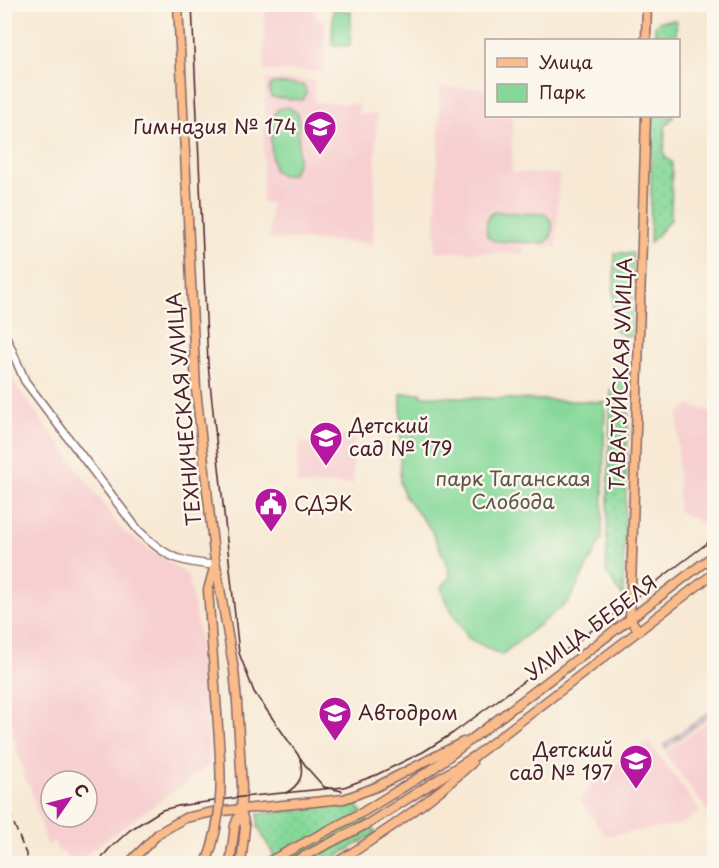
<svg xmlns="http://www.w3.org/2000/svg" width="719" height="868" font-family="'Playpen Sans',sans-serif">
  <defs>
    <pattern id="industrial-grid" width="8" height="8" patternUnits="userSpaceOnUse" patternTransform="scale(1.5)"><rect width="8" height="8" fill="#d2bdc5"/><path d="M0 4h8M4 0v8" fill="none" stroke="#b6a2a9"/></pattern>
    <pattern id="grass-dots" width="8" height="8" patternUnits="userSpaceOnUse" patternTransform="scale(1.5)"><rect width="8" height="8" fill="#85d899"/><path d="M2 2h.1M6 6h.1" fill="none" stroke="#74b984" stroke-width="1.8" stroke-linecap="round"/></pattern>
  </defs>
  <rect width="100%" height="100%" fill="#fbf7ec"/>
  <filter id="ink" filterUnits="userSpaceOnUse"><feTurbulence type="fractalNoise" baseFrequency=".0167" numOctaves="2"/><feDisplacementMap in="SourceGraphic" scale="12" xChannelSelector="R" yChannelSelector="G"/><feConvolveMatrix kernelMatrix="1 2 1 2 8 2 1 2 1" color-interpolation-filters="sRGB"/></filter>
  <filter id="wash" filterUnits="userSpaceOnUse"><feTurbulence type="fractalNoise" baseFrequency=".008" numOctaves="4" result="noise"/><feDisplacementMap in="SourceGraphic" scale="24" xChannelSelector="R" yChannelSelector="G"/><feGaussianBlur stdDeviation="1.35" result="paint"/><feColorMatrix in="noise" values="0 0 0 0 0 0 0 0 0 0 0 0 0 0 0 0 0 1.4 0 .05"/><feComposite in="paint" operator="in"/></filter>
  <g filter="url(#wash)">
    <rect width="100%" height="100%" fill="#f7e9d4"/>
    <g fill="#f7cfd0" fill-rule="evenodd">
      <polygon points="265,6 315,6 315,20 325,20 324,71 264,71"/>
      <polygon points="266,79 315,80 314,102 359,104 359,114 377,114 373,243 269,239 271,203 262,202"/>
      <polygon points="440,87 486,88 486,116 513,116 512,172 559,174 557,247 524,246 524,254 435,251"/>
      <path d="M4,355L15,384L123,531L188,575L202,649L209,765L74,863H71L65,853L57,850L55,842L47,845L30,786L25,779L5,703ZM51,781H87V817H51Z"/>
      <polygon points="688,405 714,412 714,516 703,524 678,510 678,414"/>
      <polygon points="354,436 353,484 297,485 298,449 302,442 313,442 314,437"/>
      <polygon points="714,717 714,820 665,753"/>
      <polygon points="648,741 700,811 683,824 606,836 580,800 594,780"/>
    </g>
    <polygon fill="url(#industrial-grid)" points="714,707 714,714 665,750 662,745"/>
    <g fill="url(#grass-dots)" stroke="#687c62" stroke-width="1.5">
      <polygon points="676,20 676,40 655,40 655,25 660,21"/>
      <polygon points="652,116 674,116 665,127 664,155 672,163 671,219 650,243"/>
      <polygon points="615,253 633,253 632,336 624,336 612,327"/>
      <polygon points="626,369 624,412 628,413 623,597 606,572 611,389"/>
      <polygon points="427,764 361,804 358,803 358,807 376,833 326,863 278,863 258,827 258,814 311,809 362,797"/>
    </g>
    <g fill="#85d899" stroke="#687c62" stroke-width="1.5">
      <polygon points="333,10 351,11 350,46 332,45"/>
      <path d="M272,83L303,85C307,89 307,96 302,100L271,97L269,89Z"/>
      <path d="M288,107L296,112L299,117L298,162L292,174L283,176L274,171C271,156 268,120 278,109Z"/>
      <path d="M495,212L545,214C555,221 555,237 544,243L494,241L487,236C486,227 485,215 495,212Z"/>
      <polygon points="421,393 421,396 605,402 602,538 569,601 501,655 468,638 446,602 441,588 450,577 448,566 430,528 405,497 400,483 401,394"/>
    </g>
  </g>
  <g filter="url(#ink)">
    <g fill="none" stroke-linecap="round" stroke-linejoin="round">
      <g stroke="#876666" stroke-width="10">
        <path id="minor" d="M4,332L25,381L138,530C166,557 177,562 215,565"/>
      </g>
      <g stroke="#876666" stroke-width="11">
        <g id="major">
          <polyline points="178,4 196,389 214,554 234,670 237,702 242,787 241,810 245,827 241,864"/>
          <polyline points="646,40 647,4"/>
          <polyline points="214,568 208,590 217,713"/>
          <polyline points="639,631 630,619 646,116"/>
          <polyline points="128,864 159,833 185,818 213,812 344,799 376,787 463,742"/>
          <polyline points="230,864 235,825 241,810"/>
          <polyline points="264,864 363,812 431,770 714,555"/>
          <polyline points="289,864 369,823 475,756 714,573"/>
          <path d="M334,864C383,834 430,802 472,763"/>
        </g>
      </g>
      <use href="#minor" stroke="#fff" stroke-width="7"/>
      <use href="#major" stroke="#f9bc8a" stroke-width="8"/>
      <g stroke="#4a1f2b" stroke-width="1.5">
        <polyline points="192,4 208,364 239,653 254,692 308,769 324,787 342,791"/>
        <path d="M286,793C301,784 304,775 300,759"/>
        <polyline points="97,864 109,849 130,830 162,810 178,806 242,797 344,787 376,775 423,752 453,733 550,662 714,538"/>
      </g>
      <polyline stroke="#4a1f2b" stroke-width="1.5" stroke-dasharray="9 4.5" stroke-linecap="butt" points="4,799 30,864"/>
      <g stroke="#876666" stroke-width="11" stroke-linecap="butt">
        <path id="major-bridge" d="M206,864C226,812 221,767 217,713"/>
      </g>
      <use href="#major-bridge" stroke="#f9bc8a" stroke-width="8"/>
    </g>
  </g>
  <defs>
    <g id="school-pin" transform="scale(1.725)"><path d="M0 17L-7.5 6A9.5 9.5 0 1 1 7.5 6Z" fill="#b5179e" stroke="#fbf7ec"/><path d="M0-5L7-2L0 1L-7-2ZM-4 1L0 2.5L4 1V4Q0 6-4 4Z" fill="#fff"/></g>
    <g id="civic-pin" transform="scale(1.725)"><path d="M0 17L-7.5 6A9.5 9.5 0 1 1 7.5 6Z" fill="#b5179e" stroke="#fbf7ec"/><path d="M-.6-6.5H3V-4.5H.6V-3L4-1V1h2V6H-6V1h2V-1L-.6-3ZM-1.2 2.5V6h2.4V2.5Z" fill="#fff"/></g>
  </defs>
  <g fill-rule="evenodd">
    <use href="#school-pin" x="320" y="127"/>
    <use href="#school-pin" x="326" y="438"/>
    <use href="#civic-pin" x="271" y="504"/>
    <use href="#school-pin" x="335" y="713"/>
    <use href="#school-pin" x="636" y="761"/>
  </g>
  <g text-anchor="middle" stroke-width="5" stroke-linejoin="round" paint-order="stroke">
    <g font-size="20" fill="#4a1f2b" stroke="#fbf7ec" text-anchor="start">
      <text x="297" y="134" text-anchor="end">Гимназия № 174</text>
      <text x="349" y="433">Детский<tspan x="349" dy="23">сад № 179</tspan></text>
      <text x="294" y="511">СДЭК</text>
      <text x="358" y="720">Автодром</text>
      <text x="613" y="757" text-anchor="end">Детский<tspan x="613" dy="23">сад № 197</tspan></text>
    </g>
    <g font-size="20" fill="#4a1f2b" stroke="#fbf7ec">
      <text transform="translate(621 374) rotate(-88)" y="7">ТАВАТУЙСКАЯ УЛИЦА</text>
      <text transform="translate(184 409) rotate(-95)" y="7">ТЕХНИЧЕСКАЯ УЛИЦА</text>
      <text transform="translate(591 628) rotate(-37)" y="7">УЛИЦА БЕБЕЛЯ</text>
    </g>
    <g font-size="20" fill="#5c564c" stroke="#fbf7ec">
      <text x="513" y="486">парк Таганская<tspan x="513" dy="23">Слобода</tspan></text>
    </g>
  </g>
  <rect width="719" height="868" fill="none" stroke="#fbf7ec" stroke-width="24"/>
  <rect x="485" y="39" width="195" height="78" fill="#fbf7ec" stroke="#b4a19f" stroke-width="1.5"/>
  <rect x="497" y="58" width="30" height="9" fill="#f9bc8a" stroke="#b4a19f" stroke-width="1.5"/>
  <text x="539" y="69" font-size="18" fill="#4a1f2b">Улица</text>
  <rect x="497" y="84" width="30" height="18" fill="#85d899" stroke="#b4a19f" stroke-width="1.5"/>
  <text x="539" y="99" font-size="18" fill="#4a1f2b">Парк</text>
  <g transform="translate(69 799) rotate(55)"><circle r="28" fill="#fbf7ec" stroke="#b4a19f" stroke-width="1.5"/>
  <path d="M0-4.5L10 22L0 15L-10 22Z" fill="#b5179e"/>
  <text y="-9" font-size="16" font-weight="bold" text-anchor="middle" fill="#4a1f2b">С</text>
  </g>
</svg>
